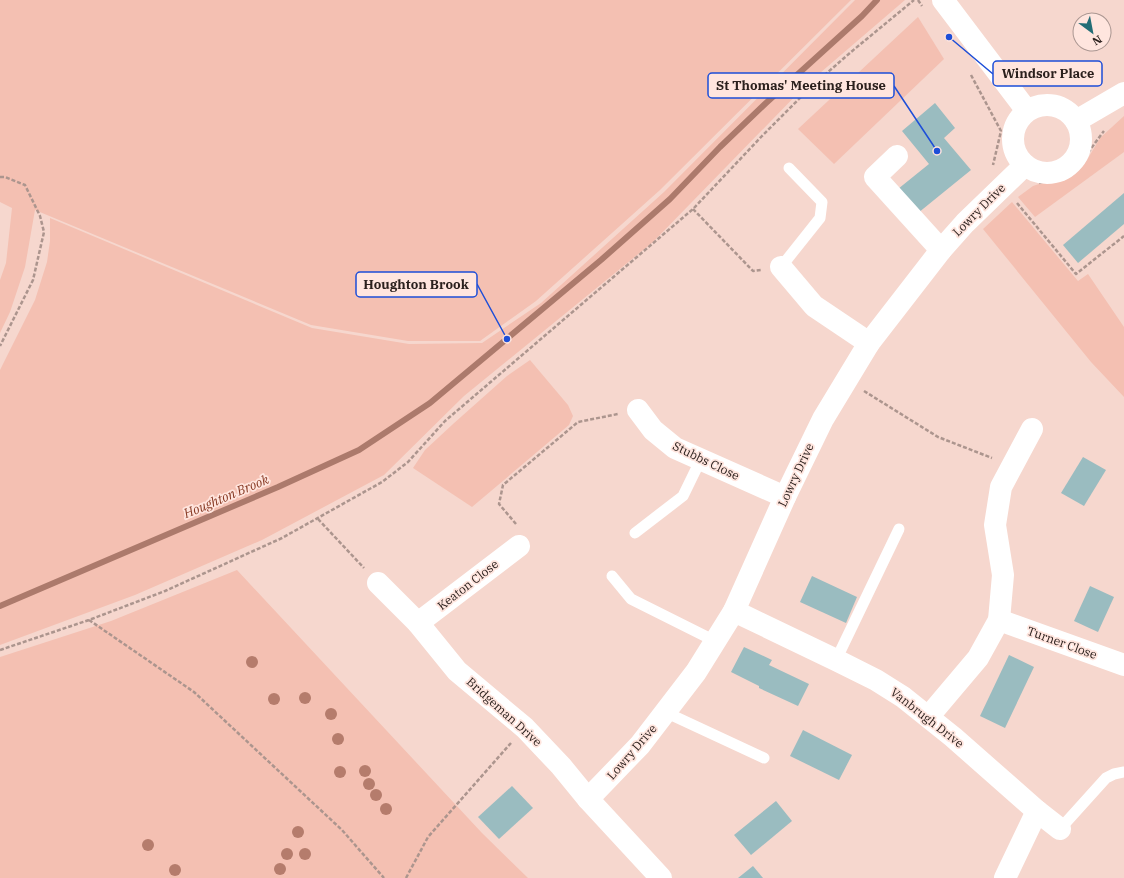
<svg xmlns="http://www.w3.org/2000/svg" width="1124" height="878" font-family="'IBM Plex Serif',serif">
  <rect width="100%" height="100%" fill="#f6d7ce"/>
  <g fill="#f4c0b2">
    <polygon points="0,0 851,0 660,190 536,301 480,341 408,341 311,325 35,210 25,267 10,312 0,333 0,280 6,263 12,208 0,202"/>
    <polygon points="855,0 905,0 806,85 653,242 464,396 384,475 262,540 135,595 0,645 0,370 35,300 47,262 50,241 50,218 312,328 409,344 482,343 541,303 664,192"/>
    <polygon points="918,17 944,59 834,164 798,129"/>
    <polygon points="1124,116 1124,152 1035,217 1018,197 1033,186 1045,182 1058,182 1073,175 1087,160 1100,138"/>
    <polygon points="1012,202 1078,281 1088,274 1124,327 1124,397 1091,362 983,229"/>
    <polygon points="530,360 568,405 573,416 569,425 472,507 413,468 425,450 453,424 507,376"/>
    <polygon points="237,570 482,833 528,878 0,878 0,657 111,621"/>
  </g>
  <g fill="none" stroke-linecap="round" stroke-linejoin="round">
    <polyline stroke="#ac7a6c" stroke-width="6" points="0,606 278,487 359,450 430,403 601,260 670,199 720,147 766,103 862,16 877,0"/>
  </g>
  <g fill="#9abcc0">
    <polygon points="935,103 955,128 944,138 971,170 918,213 898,189 929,164 902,131"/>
    <polygon points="1124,193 1124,224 1078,263 1063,245"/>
    <polygon points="1083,457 1106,470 1084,506 1061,493"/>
    <polygon points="812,576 857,597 846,623 800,602"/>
    <polygon points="1090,586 1114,597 1098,632 1074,621"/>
    <polygon points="744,647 772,660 769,665 809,684 798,706 759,688 759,686 731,672"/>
    <polygon points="1009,655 1034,667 1005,728 980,716"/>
    <polygon points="803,730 852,755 839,780 790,756"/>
    <polygon points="512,786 533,808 499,839 478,817"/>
    <polygon points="776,801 792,821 751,855 734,835"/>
    <polygon points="753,866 763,878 738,878"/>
  </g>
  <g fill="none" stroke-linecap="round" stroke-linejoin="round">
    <g stroke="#ac958e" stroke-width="2.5" stroke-dasharray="4 2" stroke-linecap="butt">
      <polyline points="918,0 922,6"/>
      <polyline points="971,75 1001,131 993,165"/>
      <polyline points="0,177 5,177 25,185 40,216 44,232 33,280 0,346"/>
      <path d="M1039,183C1047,180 1057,179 1066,176C1077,171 1095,142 1104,131"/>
      <polyline points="1017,203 1076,274 1124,236"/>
      <polyline points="693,209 753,271 761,270"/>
      <polyline points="864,391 938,437 992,458"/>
      <polyline points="318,519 364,568"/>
      <polyline points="516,524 499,504 503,485 578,422 618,414"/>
      <polyline points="89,620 194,692 342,830 384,878"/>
      <polyline points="0,650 89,620 165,591 282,538 382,482 408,462 445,421 693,209 762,136 812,86 851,52 914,0"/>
      <polyline points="406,878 428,837 511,743"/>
    </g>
    <g stroke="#fff" stroke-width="11">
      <polyline points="781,267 820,218 822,202 789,168"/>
      <polyline points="635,533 683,496 701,459"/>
      <polyline points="612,576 631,599 715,641"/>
      <polyline points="836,660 899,529"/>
      <polyline points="665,712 764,758"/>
      <polyline points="1060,829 1106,778 1114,774 1124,772"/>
    </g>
    <g stroke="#fff" stroke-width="22">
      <polyline points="897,156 875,177 941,250"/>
      <polyline points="781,267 814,306 869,343"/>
      <polyline points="638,410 653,430 675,448 785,497"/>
      <polyline points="378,583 418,623 457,671 525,728 561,766 588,799 661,878"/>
      <polyline points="734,611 836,660 876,680 903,697 953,737 1037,811 1060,829"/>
      <polyline points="999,620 1124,665"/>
      <polyline points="418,623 519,546"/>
      <polyline points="929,716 978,658 999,620 1003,575 995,525 1001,487 1032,429"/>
      <polyline points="588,799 640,745 696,672 734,611 785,497 823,419 869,343 941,250 965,223 1025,165"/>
      <polyline points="1005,878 1037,811"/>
    </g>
    <g stroke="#fff" stroke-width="22">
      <polyline points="943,0 1027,111"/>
      <circle cx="1047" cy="139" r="34"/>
      <polyline points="1076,121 1124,93"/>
    </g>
  </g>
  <g fill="#b57c6c">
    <circle cx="252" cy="662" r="6"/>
    <circle cx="305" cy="698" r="6"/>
    <circle cx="274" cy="699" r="6"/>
    <circle cx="331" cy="714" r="6"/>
    <circle cx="338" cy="739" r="6"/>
    <circle cx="365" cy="771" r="6"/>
    <circle cx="340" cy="772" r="6"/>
    <circle cx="369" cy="784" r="6"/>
    <circle cx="376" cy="795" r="6"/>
    <circle cx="386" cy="809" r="6"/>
    <circle cx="298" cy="832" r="6"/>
    <circle cx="148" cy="845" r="6"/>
    <circle cx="287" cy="854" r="6"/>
    <circle cx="305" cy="854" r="6"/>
    <circle cx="280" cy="869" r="6"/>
    <circle cx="175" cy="870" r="6"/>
  </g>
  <g text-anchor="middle" stroke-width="3.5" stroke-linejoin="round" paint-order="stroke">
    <g font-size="12" fill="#2b201d" stroke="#ffe5de">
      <text transform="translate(979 210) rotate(-45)" y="4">Lowry Drive</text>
      <text transform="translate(706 461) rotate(26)" y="4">Stubbs Close</text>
      <text transform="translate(796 475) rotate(-65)" y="4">Lowry Drive</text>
      <text transform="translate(468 585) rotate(-38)" y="4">Keaton Close</text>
      <text transform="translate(1062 643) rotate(20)" y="4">Turner Close</text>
      <text transform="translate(504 712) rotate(42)" y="4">Bridgeman Drive</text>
      <text transform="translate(927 718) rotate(38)" y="4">Vanbrugh Drive</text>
      <text transform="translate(632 752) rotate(-49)" y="4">Lowry Drive</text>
    </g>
    <g font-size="13" font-style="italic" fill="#863721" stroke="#ffe5de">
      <text transform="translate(226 496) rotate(-23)" y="5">Houghton Brook</text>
    </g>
  </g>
  <path fill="none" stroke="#1d4ed8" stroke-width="1.5" d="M949 37L993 74M937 151L894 86M507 339L477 284"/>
  <g fill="#1d4ed8" stroke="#ffe5de" stroke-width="1.5">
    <circle cx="949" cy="37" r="4"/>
    <circle cx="937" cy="151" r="4"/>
    <circle cx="507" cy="339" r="4"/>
  </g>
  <g fill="#ffe5de" stroke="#1d4ed8" stroke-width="1.5">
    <rect x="993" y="61" width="109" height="25" rx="4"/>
    <rect x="708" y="73" width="186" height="25" rx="4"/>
    <rect x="356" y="272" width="121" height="25" rx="4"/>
  </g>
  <g font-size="13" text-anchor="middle" font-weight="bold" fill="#2b201d">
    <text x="1048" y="78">Windsor Place</text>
    <text x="801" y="90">St Thomas' Meeting House</text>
    <text x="416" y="289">Houghton Brook</text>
  </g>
  <g transform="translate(1092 32) rotate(148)"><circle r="19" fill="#ffe5de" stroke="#aa9691"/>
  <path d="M0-3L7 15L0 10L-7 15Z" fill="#236d76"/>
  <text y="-6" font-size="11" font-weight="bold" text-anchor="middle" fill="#2b201d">N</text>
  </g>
</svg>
